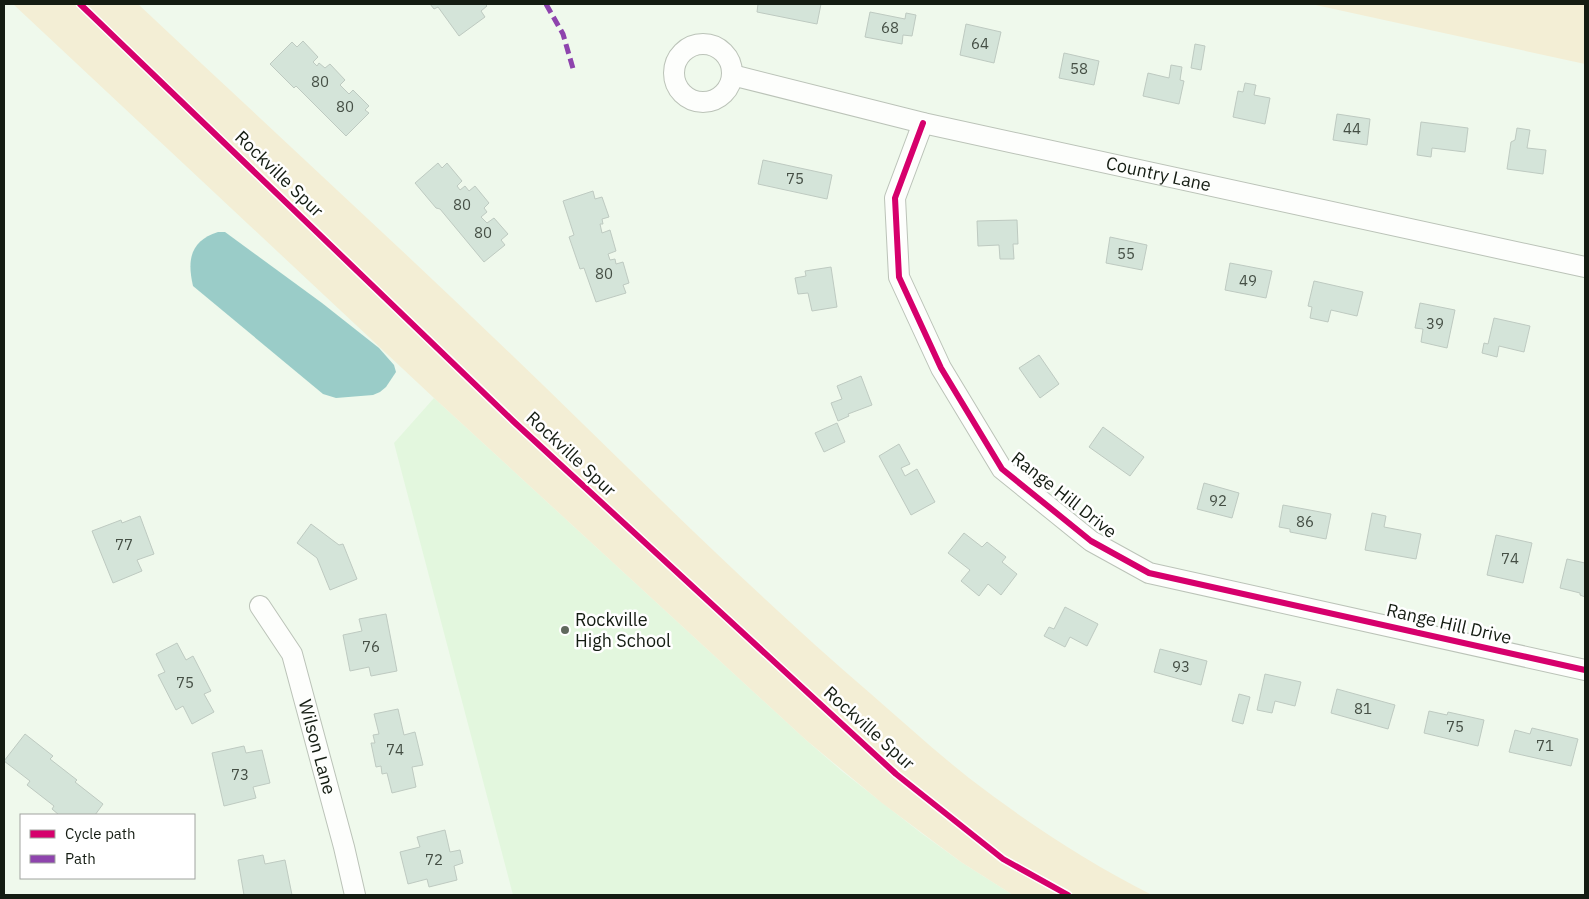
<svg xmlns="http://www.w3.org/2000/svg" width="1589" height="899" font-family="'IBM Plex Sans',sans-serif">
  <rect width="100%" height="100%" fill="#eff9ec"/>
  <polygon fill="#e3f7de" points="434,398 806,740 843,772 921,833 961,862 1013,895 513,895 394,443"/>
  <g fill="#f3eed5">
    <path d="M13,4H138C286,143 437,281 583,424C677,516 771,608 871,694C903,722 935,751 969,778C1026,822 1087,862 1152,895H1013L961,862L882,803L806,740L434,398Z"/>
    <polygon points="1311,4 1585,4 1585,64"/>
  </g>
  <path fill="#9accc8" d="M218,232H225L322,303L379,348L394,365L396,372L386,387L380,392L373,395L336,398L323,394L193,286C187,260 190,241 218,232Z"/>
  <g fill="#d4e4d9" stroke="#becac1">
    <polygon points="430,4 485,4 487,6 481,11 485,17 459,36 438,7 434,9"/>
    <polygon points="758,4 821,4 817,24 757,12"/>
    <polygon points="870,12 905,19 906,13 916,15 912,36 903,35 902,44 865,37"/>
    <polygon points="966,24 1001,32 994,63 960,55"/>
    <polygon points="303,41 318,57 313,62 317,66 319,63 325,68 330,64 345,80 340,85 349,94 353,90 369,106 365,110 369,113 346,136 296,86 294,88 270,64 292,42 297,47"/>
    <polygon points="1195,44 1205,46 1201,70 1191,68"/>
    <polygon points="1064,53 1099,61 1094,85 1059,78"/>
    <polygon points="1171,65 1182,67 1180,80 1184,81 1179,104 1143,96 1148,73 1169,78"/>
    <polygon points="1245,83 1256,85 1254,95 1270,98 1265,124 1233,117 1238,91 1243,92"/>
    <polygon points="1337,114 1370,119 1367,145 1333,140"/>
    <polygon points="1421,122 1468,128 1465,152 1432,148 1431,157 1417,155"/>
    <polygon points="1517,128 1530,130 1527,148 1546,150 1543,174 1507,169 1511,142 1515,140"/>
    <polygon points="763,160 832,175 827,199 758,184"/>
    <polygon points="438,163 442,168 447,163 462,181 457,186 460,190 465,186 469,191 475,186 489,203 484,208 487,212 481,217 487,223 494,218 508,234 501,240 505,245 484,262 440,209 436,208 415,183"/>
    <polygon points="593,191 595,199 602,197 609,217 602,219 603,224 600,224 602,233 610,230 616,251 608,254 610,260 615,259 616,264 623,262 629,283 623,285 626,293 596,302 584,268 580,269 569,237 574,235 563,201"/>
    <polygon points="1017,220 1018,244 1013,244 1014,259 1000,259 999,245 978,246 977,221"/>
    <polygon points="1110,237 1147,245 1142,270 1106,263"/>
    <polygon points="1230,263 1272,271 1266,298 1225,290"/>
    <polygon points="831,267 837,307 812,311 808,293 798,294 795,278 806,276 805,271"/>
    <polygon points="1314,281 1363,292 1357,316 1331,310 1328,322 1310,318 1312,307 1308,306"/>
    <polygon points="1420,303 1455,310 1447,348 1421,342 1423,329 1415,328"/>
    <polygon points="1494,318 1530,326 1524,352 1499,346 1497,357 1482,353 1484,343 1488,344"/>
    <polygon points="1039,355 1059,384 1040,398 1019,368"/>
    <polygon points="861,376 872,405 848,414 849,416 838,421 831,403 842,399 837,386"/>
    <polygon points="837,423 845,442 824,452 815,433"/>
    <polygon points="1103,427 1144,457 1130,476 1089,447"/>
    <polygon points="899,444 910,464 901,468 905,476 917,469 935,502 911,515 879,456"/>
    <polygon points="1204,483 1239,493 1232,518 1197,509"/>
    <polygon points="1283,505 1331,514 1326,539 1290,532 1290,529 1279,527"/>
    <polygon points="1372,513 1386,516 1384,527 1421,534 1416,559 1365,550"/>
    <polygon points="140,516 154,554 137,560 142,571 113,583 92,531 121,520 122,523"/>
    <polygon points="311,524 339,545 343,544 357,579 330,590 317,558 297,543"/>
    <polygon points="964,533 982,547 987,542 1006,557 1002,562 1017,574 1001,595 988,584 979,596 961,581 970,570 948,553"/>
    <polygon points="1496,535 1532,543 1523,583 1487,575"/>
    <polygon points="1567,559 1585,563 1585,597 1580,595 1580,593 1560,588"/>
    <polygon points="1065,607 1098,624 1087,646 1070,637 1065,647 1044,636 1049,627 1054,629"/>
    <polygon points="386,614 397,671 371,676 369,667 350,671 343,635 362,631 359,619"/>
    <polygon points="177,643 186,660 193,656 211,691 204,694 214,712 192,724 183,706 176,710 158,675 165,672 156,654"/>
    <polygon points="1160,649 1207,661 1201,685 1154,672"/>
    <polygon points="1265,674 1301,682 1295,706 1275,701 1272,713 1257,710"/>
    <polygon points="1337,689 1395,705 1388,729 1331,713"/>
    <polygon points="1239,694 1250,697 1243,724 1232,721"/>
    <polygon points="398,709 404,735 415,732 423,765 412,767 416,787 392,793 387,773 382,774 381,766 376,767 371,743 375,743 373,735 379,734 374,714"/>
    <polygon points="1429,711 1447,715 1448,712 1484,720 1478,746 1424,733"/>
    <polygon points="1532,728 1578,739 1571,766 1509,752 1515,730 1530,734"/>
    <polygon points="25,734 53,756 50,759 77,780 75,782 103,804 95,815 59,815 52,809 54,806 27,785 30,781 4,761"/>
    <polygon points="244,746 246,753 262,750 270,783 253,787 256,798 224,806 212,753"/>
    <polygon points="445,830 450,852 460,850 463,863 454,866 457,880 429,887 427,879 408,884 400,852 420,847 417,837"/>
    <polygon points="263,855 265,864 285,860 292,895 244,895 238,860"/>
  </g>
  <g fill="none" stroke-linecap="round" stroke-linejoin="round">
    <g stroke="#bbc3b8" stroke-width="22">
      <g id="minor">
        <circle cx="703" cy="73" r="29"/>
        <path id="s1" d="M732,75L923,123L1585,267"/>
        <polyline points="923,123 895,198 899,277 941,368 1002,469 1091,541 1149,573 1585,670"/>
        <path id="s2" d="M260,606L292,654L344,847L355,895"/>
      </g>
    </g>
    <use href="#minor" stroke="#fdfefc" stroke-width="20"/>
    <polyline stroke="#8e44ad" stroke-width="5" stroke-dasharray="10 5" stroke-linecap="butt" points="546,4 563,34 574,72"/>
    <g stroke="#fff" stroke-width="9">
      <g id="cycleway">
        <polyline points="80,4 513,421 896,774 1003,859 1068,895"/>
        <polyline points="923,123 895,198 899,277 941,368 1002,469 1091,541 1149,573 1585,670"/>
      </g>
    </g>
    <use href="#cycleway" stroke="#d6006c" stroke-width="6"/>
  </g>
  <circle fill="#61695e" stroke="#fff" stroke-width="2" cx="565" cy="630" r="5"/>
  <g text-anchor="middle" stroke-width="5" stroke-linejoin="round" paint-order="stroke">
    <g font-size="15" fill="#454f45">
      <text x="890" y="33">68</text>
      <text x="980" y="49">64</text>
      <text x="1079" y="74">58</text>
      <text x="320" y="87">80</text>
      <text x="345" y="112">80</text>
      <text x="1352" y="134">44</text>
      <text x="795" y="184">75</text>
      <text x="462" y="210">80</text>
      <text x="483" y="238">80</text>
      <text x="1126" y="259">55</text>
      <text x="604" y="279">80</text>
      <text x="1248" y="286">49</text>
      <text x="1435" y="329">39</text>
      <text x="1218" y="506">92</text>
      <text x="1305" y="527">86</text>
      <text x="124" y="550">77</text>
      <text x="1510" y="564">74</text>
      <text x="371" y="652">76</text>
      <text x="1181" y="672">93</text>
      <text x="185" y="688">75</text>
      <text x="1363" y="714">81</text>
      <text x="1455" y="732">75</text>
      <text x="1545" y="751">71</text>
      <text x="395" y="755">74</text>
      <text x="240" y="780">73</text>
      <text x="434" y="865">72</text>
    </g>
    <g font-size="18" fill="#141c12" stroke="#fff">
      <text transform="translate(279 174) rotate(44)" y="6">Rockville Spur</text>
      <text dy="6" stroke="none"><textPath href="#s1" startOffset="438">Country Lane</textPath></text>
      <text transform="translate(571 454) rotate(43)" y="6">Rockville Spur</text>
      <text transform="translate(1064 495) rotate(38)" y="6">Range Hill Drive</text>
      <text transform="translate(1449 624) rotate(13)" y="6">Range Hill Drive</text>
      <text transform="translate(869 728) rotate(42)" y="6">Rockville Spur</text>
      <text dy="6" stroke="none"><textPath href="#s2" startOffset="154">Wilson Lane</textPath></text>
    </g>
    <g font-size="18" fill="#141c12" stroke="#fff" text-anchor="start">
      <text x="575" y="626">Rockville<tspan x="575" dy="21">High School</tspan></text>
    </g>
  </g>
  <rect width="1589" height="899" fill="none" stroke="#141c12" stroke-width="10"/>
  <rect x="20" y="814" width="175" height="65" fill="#ffffff" stroke="#a1a4a0"/>
  <rect x="30" y="830" width="25" height="8" fill="#d6006c" stroke="#a1a4a0"/>
  <text x="65" y="839" font-size="15" fill="#141c12">Cycle path</text>
  <rect x="30" y="855" width="25" height="8" fill="#8e44ad" stroke="#a1a4a0"/>
  <text x="65" y="864" font-size="15" fill="#141c12">Path</text>
</svg>
